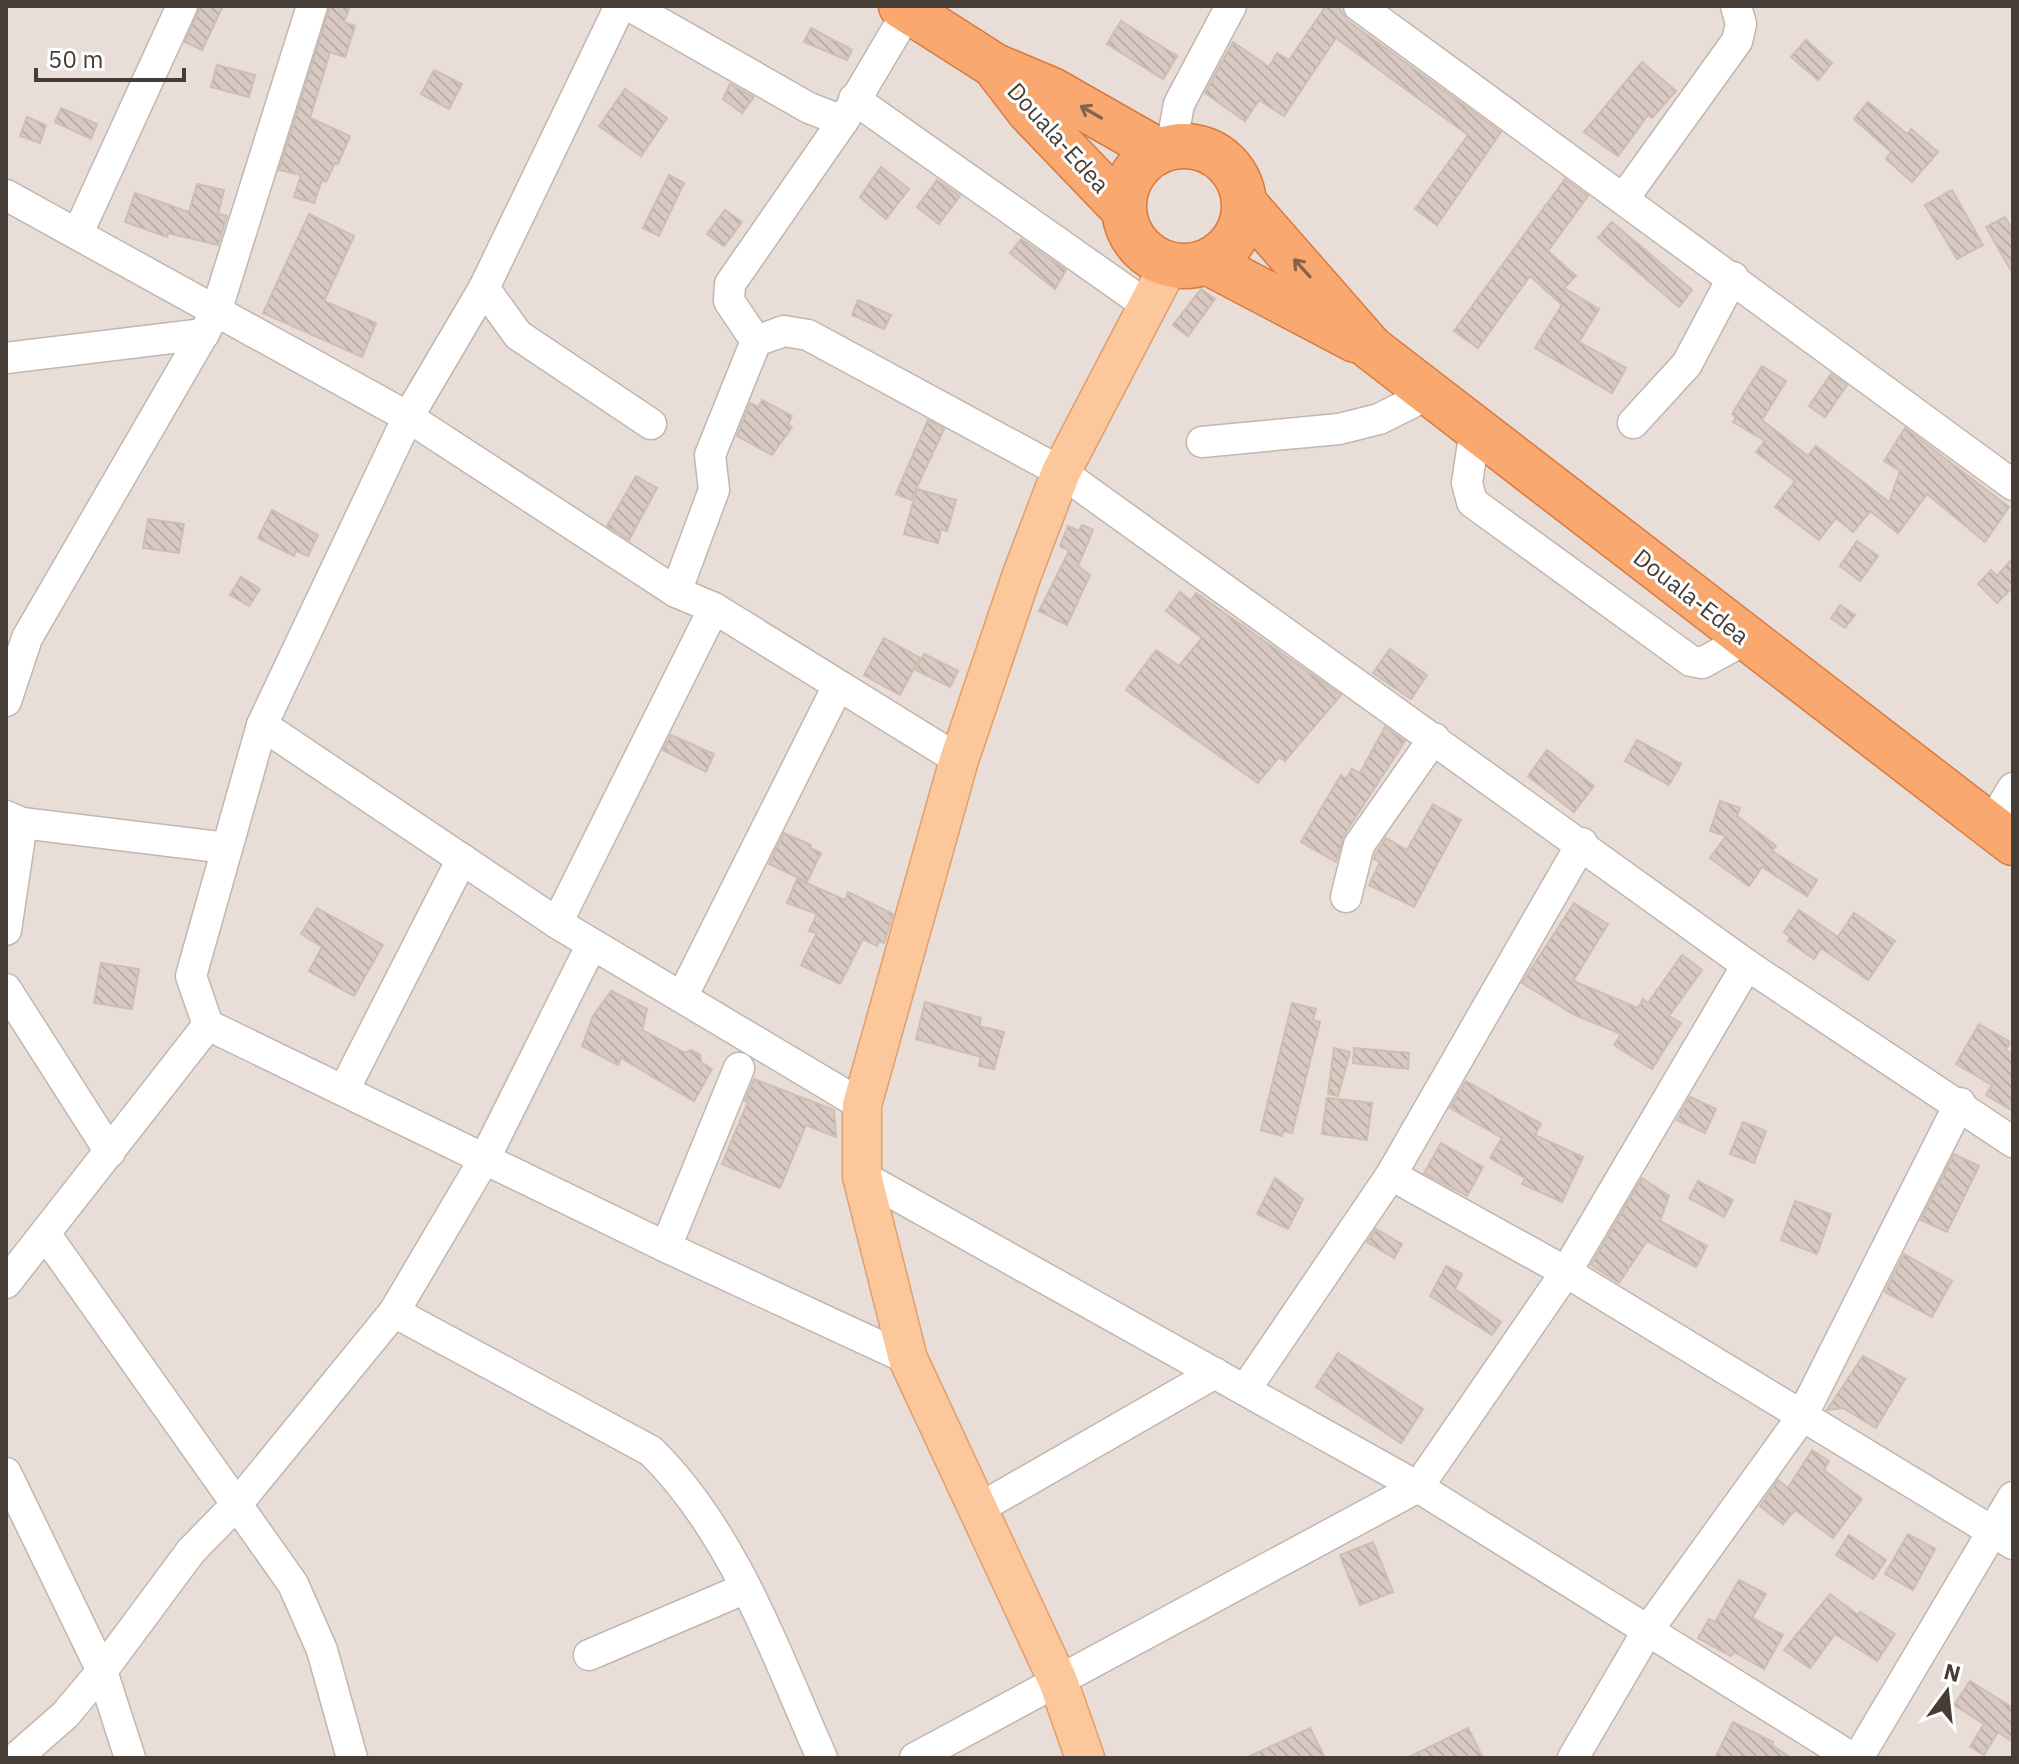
<svg xmlns="http://www.w3.org/2000/svg" width="2019" height="1764" font-family="'IBM Plex Sans',sans-serif">
  <defs>
    <pattern id="building-back-hatch" width="6" height="6" patternUnits="userSpaceOnUse" patternTransform="scale(2)"><rect width="6" height="6" fill="#d8cac2"/><path d="M-1 5l2 2M0 0l6 6M5-1l2 2" fill="none" stroke="#bbaea7"/></pattern>
  </defs>
  <rect width="100%" height="100%" fill="#f4eee9"/>
  <rect fill="#e8ded7" x="6" y="6" width="2007" height="1752"/>
  <g fill="url(#building-back-hatch)" stroke="#d0bdb2" stroke-width="2">
    <polygon points="200,6 223,6 202,50 185,42"/>
    <polygon points="330,6 350,6 344,22 355,26 345,57 330,52 310,118 350,136 338,164 335,163 326,182 322,180 314,203 294,197 301,175 279,170"/>
    <polygon points="1326,6 1338,6 1348,21 1501,132 1437,225 1415,209 1468,135 1336,38 1284,116 1259,100 1245,121 1205,93 1233,42 1269,67 1277,53 1289,60"/>
    <polygon points="1121,21 1177,56 1163,79 1107,44"/>
    <polygon points="811,28 852,50 847,60 804,42"/>
    <polygon points="1806,40 1832,63 1818,80 1791,57"/>
    <polygon points="1642,62 1676,91 1652,118 1648,115 1618,156 1584,132"/>
    <polygon points="217,65 255,75 249,97 211,87"/>
    <polygon points="434,70 462,84 449,109 421,94"/>
    <polygon points="730,84 754,97 742,113 723,99"/>
    <polygon points="625,89 667,118 641,156 599,126"/>
    <polygon points="1868,102 1907,134 1911,129 1938,152 1912,182 1886,159 1891,152 1854,119"/>
    <polygon points="61,108 97,124 91,139 55,122"/>
    <polygon points="27,117 46,125 40,143 20,136"/>
    <polygon points="881,167 909,189 886,219 860,197"/>
    <polygon points="669,175 684,183 659,236 643,228"/>
    <polygon points="1565,179 1588,196 1548,251 1576,276 1564,288 1599,309 1579,342 1626,368 1612,393 1535,348 1562,305 1530,276 1478,348 1454,331"/>
    <polygon points="937,180 960,196 939,224 917,207"/>
    <polygon points="197,184 224,190 218,214 227,216 218,245 168,233 167,237 125,222 135,193 189,212"/>
    <polygon points="1952,190 1983,245 1957,259 1925,205"/>
    <polygon points="725,210 742,222 724,246 707,234"/>
    <polygon points="309,214 354,236 324,301 376,323 362,357 263,313"/>
    <polygon points="2005,217 2013,230 2013,274 1986,227"/>
    <polygon points="1612,222 1692,290 1679,307 1598,238"/>
    <polygon points="1021,239 1066,270 1055,289 1010,253"/>
    <polygon points="1201,289 1215,299 1188,336 1173,325"/>
    <polygon points="858,300 891,315 884,329 852,315"/>
    <polygon points="1762,366 1786,381 1762,420 1808,456 1816,446 1889,502 1900,471 1884,461 1905,428 2009,507 1985,542 1927,494 1898,533 1870,511 1853,532 1836,518 1819,540 1775,507 1795,481 1756,452 1765,441 1733,422 1736,417 1732,414"/>
    <polygon points="1831,374 1847,385 1825,417 1809,406"/>
    <polygon points="762,400 792,416 788,424 792,427 772,455 737,436 750,403 759,407"/>
    <polygon points="928,420 944,429 911,500 896,494"/>
    <polygon points="636,476 657,488 629,540 607,526"/>
    <polygon points="917,489 956,500 947,531 941,529 938,543 904,534"/>
    <polygon points="272,510 318,535 308,556 296,551 294,556 258,538"/>
    <polygon points="148,519 184,524 179,553 143,548"/>
    <polygon points="1082,525 1093,530 1078,566 1090,575 1067,625 1039,611 1069,551 1060,546 1068,526 1079,531"/>
    <polygon points="1857,541 1878,556 1860,581 1840,566"/>
    <polygon points="2013,558 2013,587 1997,603 1978,584 1991,570 1997,576"/>
    <polygon points="241,577 260,589 249,606 230,595"/>
    <polygon points="1180,592 1191,601 1196,593 1341,695 1285,761 1279,757 1258,783 1126,690 1156,650 1179,666 1202,638 1166,611"/>
    <polygon points="1840,605 1855,615 1845,628 1831,618"/>
    <polygon points="884,638 920,658 900,695 864,675"/>
    <polygon points="1390,649 1427,675 1411,699 1373,673"/>
    <polygon points="924,654 958,671 950,687 916,670"/>
    <polygon points="1385,727 1405,741 1344,835 1336,862 1301,842 1341,775 1346,779 1352,769 1360,773"/>
    <polygon points="671,735 714,754 706,772 663,750"/>
    <polygon points="1637,740 1681,764 1669,785 1625,761"/>
    <polygon points="1547,750 1594,786 1574,812 1528,776"/>
    <polygon points="1720,801 1740,808 1737,816 1776,846 1772,851 1817,880 1807,896 1762,867 1749,886 1710,858 1726,836 1710,831"/>
    <polygon points="1433,804 1461,820 1414,907 1369,885 1380,862 1374,859 1376,853 1386,838 1407,850"/>
    <polygon points="784,833 811,845 810,848 821,853 807,882 769,864"/>
    <polygon points="797,879 845,900 848,892 893,914 884,943 879,941 877,946 863,939 840,984 801,965 817,933 809,931 817,914 787,903"/>
    <polygon points="1574,903 1608,924 1573,981 1638,1008 1643,999 1648,1003 1682,955 1702,970 1669,1016 1681,1023 1652,1069 1614,1045 1621,1034 1575,1015 1522,983"/>
    <polygon points="317,908 383,945 354,996 309,971 322,947 301,934"/>
    <polygon points="1799,910 1838,937 1854,913 1895,941 1868,980 1821,948 1814,959 1788,941 1790,937 1784,932"/>
    <polygon points="101,963 139,969 132,1009 94,1003"/>
    <polygon points="611,991 647,1009 642,1030 685,1053 691,1050 700,1055 701,1062 712,1069 694,1101 621,1058 618,1065 582,1046 593,1016"/>
    <polygon points="925,1002 981,1018 979,1026 1004,1032 994,1069 979,1066 981,1057 916,1039"/>
    <polygon points="1292,1003 1316,1009 1313,1020 1320,1022 1292,1133 1283,1131 1282,1136 1261,1130"/>
    <polygon points="1979,1024 2010,1042 2006,1050 2013,1054 2013,1111 1986,1095 1992,1085 1956,1064"/>
    <polygon points="1334,1048 1350,1052 1338,1096 1328,1094"/>
    <polygon points="1354,1048 1409,1053 1408,1069 1353,1063"/>
    <polygon points="754,1079 834,1110 836,1137 806,1125 780,1188 722,1164 748,1102 745,1101"/>
    <polygon points="1466,1081 1541,1124 1535,1135 1583,1157 1562,1202 1522,1184 1525,1178 1490,1158 1502,1138 1450,1108"/>
    <polygon points="1690,1097 1716,1109 1705,1133 1677,1120"/>
    <polygon points="1327,1098 1372,1103 1367,1140 1322,1134"/>
    <polygon points="1743,1122 1766,1131 1754,1163 1730,1154"/>
    <polygon points="1441,1143 1483,1167 1467,1196 1424,1173"/>
    <polygon points="1954,1154 1979,1166 1947,1232 1921,1220"/>
    <polygon points="1275,1178 1303,1199 1288,1229 1257,1214"/>
    <polygon points="1642,1178 1669,1196 1660,1221 1707,1246 1696,1267 1647,1241 1619,1283 1591,1265"/>
    <polygon points="1698,1181 1733,1200 1724,1217 1689,1198"/>
    <polygon points="1795,1201 1831,1214 1817,1254 1781,1240"/>
    <polygon points="1376,1229 1402,1244 1394,1258 1367,1242"/>
    <polygon points="1904,1254 1952,1281 1932,1317 1885,1292"/>
    <polygon points="1446,1266 1462,1274 1455,1289 1501,1322 1492,1335 1430,1296"/>
    <polygon points="1338,1353 1423,1409 1401,1443 1316,1387"/>
    <polygon points="1863,1356 1905,1379 1876,1428 1843,1408 1827,1410"/>
    <polygon points="1812,1450 1829,1461 1824,1470 1862,1499 1833,1538 1795,1510 1783,1524 1760,1506 1778,1480 1788,1488"/>
    <polygon points="1908,1534 1935,1549 1913,1590 1885,1574"/>
    <polygon points="1849,1535 1886,1560 1873,1579 1836,1555"/>
    <polygon points="1373,1542 1393,1592 1360,1605 1340,1555"/>
    <polygon points="1739,1580 1766,1594 1752,1618 1783,1635 1764,1669 1734,1652 1731,1656 1698,1638 1709,1619 1715,1622"/>
    <polygon points="1830,1594 1858,1615 1860,1612 1895,1634 1877,1661 1835,1634 1810,1668 1784,1650"/>
    <polygon points="1970,1681 2013,1708 2013,1742 1998,1732 1984,1755 1970,1747 1984,1724 1954,1705"/>
    <polygon points="1733,1722 1773,1742 1772,1745 1791,1758 1715,1758"/>
    <polygon points="1310,1728 1325,1758 1246,1758"/>
    <polygon points="1468,1728 1483,1758 1407,1758"/>
  </g>
  <g fill="none" stroke-linecap="round" stroke-linejoin="round">
    <g stroke="#c2b6af" stroke-width="33">
      <g id="minor">
        <polyline points="630,6 809,108 843,121 908,11"/>
        <polyline points="1359,6 2013,485"/>
        <polyline points="854,99 1145,304"/>
        <polyline points="1171,147 1179,104 1231,6"/>
        <polyline points="6,195 408,417 676,592 714,608 959,760"/>
        <polyline points="1624,198 1737,41 1741,24 1736,6"/>
        <polyline points="78,233 182,6"/>
        <polyline points="484,288 518,335 651,424"/>
        <polyline points="756,341 729,301 730,284 843,121"/>
        <polyline points="6,358 204,334"/>
        <polyline points="1633,423 1687,364 1733,277"/>
        <polyline points="1475,430 1467,483 1472,502 1691,661 1702,663 1746,639"/>
        <polyline points="1202,442 1339,429 1379,419 1429,394"/>
        <polyline points="676,592 714,490 710,455 756,341 784,331 808,335 1061,472 1747,965 2013,1142"/>
        <polyline points="6,701 27,638 216,312 312,6"/>
        <polyline points="262,725 557,923 862,1105"/>
        <polyline points="6,816 22,823 227,848"/>
        <polyline points="1990,826 2013,788"/>
        <polyline points="1346,897 1359,845 1434,738"/>
        <polyline points="557,923 714,608"/>
        <polyline points="6,930 22,823"/>
        <polyline points="6,989 110,1152"/>
        <polyline points="682,997 838,686"/>
        <polyline points="208,1025 666,1247 908,1359"/>
        <polyline points="344,1090 462,859"/>
        <polyline points="1391,1175 1566,1272 2013,1544"/>
        <polyline points="862,1176 1418,1487 1852,1758"/>
        <polyline points="46,1235 293,1584 322,1650 352,1758"/>
        <polyline points="666,1247 739,1068"/>
        <polyline points="6,1283 208,1025 191,976 262,725 408,417 484,288 620,6"/>
        <path d="M394,1312L651,1451C734,1533 775,1652 822,1758"/>
        <polyline points="1245,1390 1391,1175 1582,843"/>
        <polyline points="6,1473 102,1671 130,1758"/>
        <polyline points="978,1509 1215,1373"/>
        <polyline points="589,1655 746,1588"/>
        <polyline points="16,1758 65,1715 102,1671 191,1551 238,1503 394,1312 485,1158 592,944"/>
        <polyline points="915,1758 1418,1487 1566,1272 1747,965"/>
        <polyline points="1573,1758 1648,1630 1801,1418 1960,1103"/>
        <polyline points="1858,1758 2013,1497"/>
      </g>
    </g>
    <g stroke="#e09f6b" stroke-width="41">
      <polyline id="major" points="1085,1758 1058,1681 908,1359 862,1176 862,1105 959,760 1021,577 1061,472 1169,265"/>
    </g>
    <g stroke="#d9793e" stroke-width="47">
      <g id="highway">
        <polyline points="901,6 995,66 1052,90 1159,151"/>
        <polyline points="996,68 1029,111 1123,209"/>
        <circle cx="1184" cy="206" r="60"/>
        <polyline points="1245,204 1371,348 2013,843"/>
        <polyline points="1207,262 1355,340"/>
      </g>
    </g>
    <use href="#minor" stroke="#fff" stroke-width="30"/>
    <use href="#major" stroke="#fbc79b" stroke-width="38"/>
    <use href="#highway" stroke="#f9a86f" stroke-width="44"/>
  </g>
  <defs><path id="oneway-shaft" d="M-6 0H5M1.5-3L5.5 0L1.5 3" fill="none" stroke-width="1.6" stroke-linecap="round" stroke-linejoin="round" transform="scale(2)"/></defs>
  <g stroke="#85624b">
    <use href="#oneway-shaft" transform="translate(1091 112) rotate(-150)"/>
    <use href="#oneway-shaft" transform="translate(1302 268) rotate(-132)"/>
  </g>
  <g text-anchor="middle" stroke-width="6" stroke-linejoin="round" paint-order="stroke">
    <g font-size="24" fill="#473d37" stroke="#fff">
      <text transform="translate(1058 138) rotate(48)" y="8">Douala-Edea</text>
      <text transform="translate(1691 597) rotate(38)" y="8">Douala-Edea</text>
    </g>
  </g>
  <rect width="2019" height="1764" fill="none" stroke="#473d37" stroke-width="16"/>
  <g transform="translate(1947 1692) rotate(15)" stroke="#ffffff" stroke-width="6" paint-order="stroke">
  <path d="M0-6L14 30L0 20L-14 30Z" fill="#473d37"/>
  <text y="-12" font-size="22" font-weight="bold" text-anchor="middle" fill="#473d37">N</text>
  </g>
  <path d="M36 68v12h148v-12" fill="none" stroke="#473d37" stroke-width="4"/>
  <text x="48" y="68" font-size="24" fill="#473d37" stroke="#ffffff" stroke-width="6" paint-order="stroke">50 m</text>
</svg>
